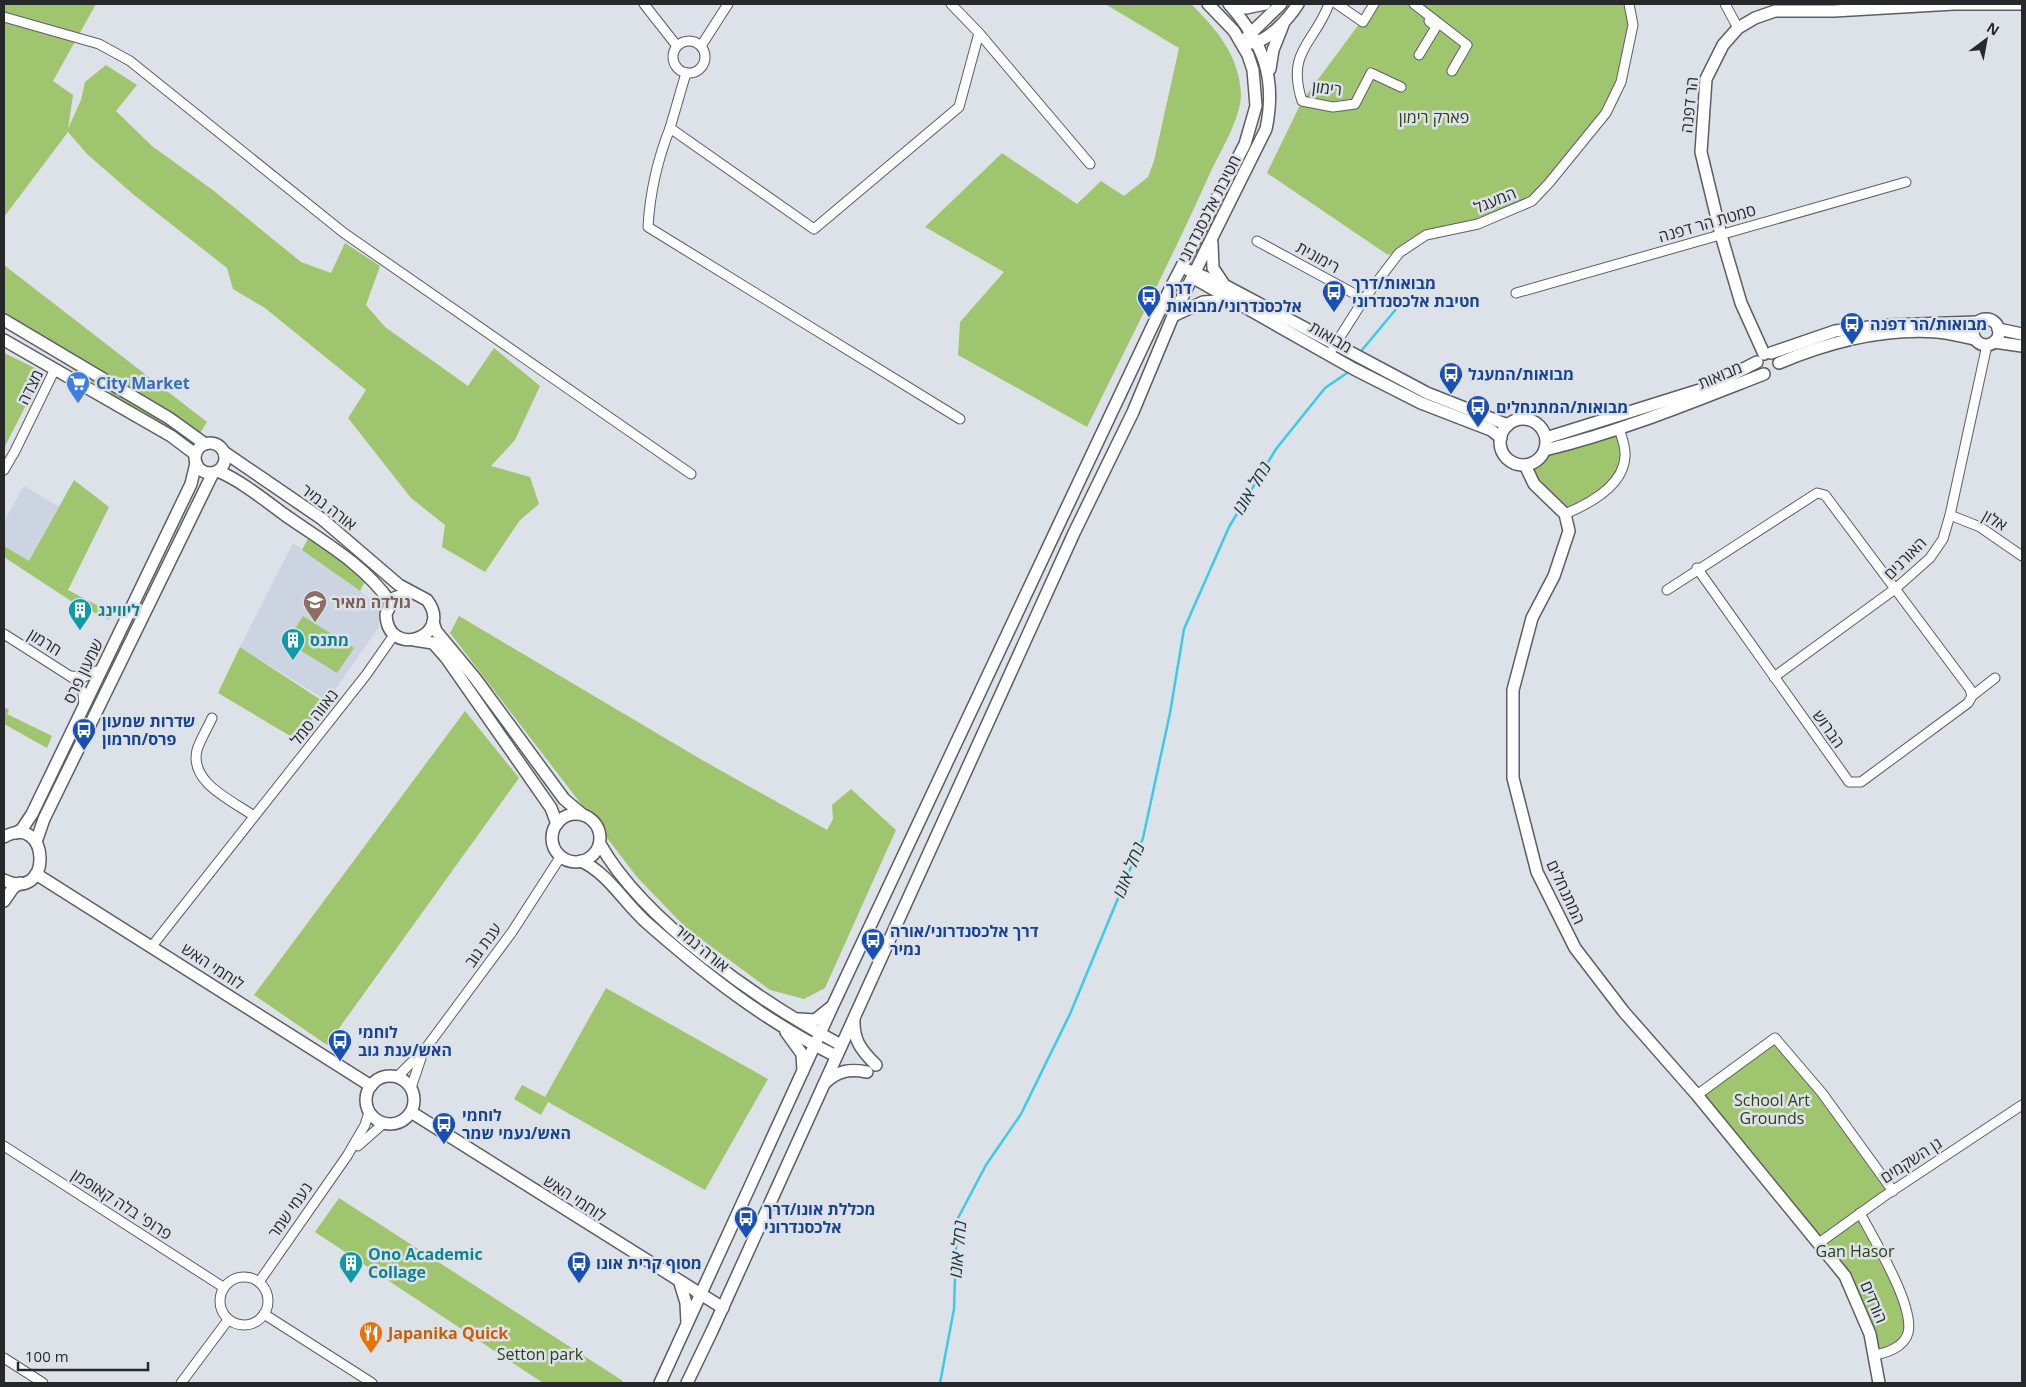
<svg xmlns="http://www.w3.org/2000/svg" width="2026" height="1387" font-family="'Open Sans',Heebo,sans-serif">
  <rect width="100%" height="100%" fill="#dde1e8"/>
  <g fill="#ccd4e2">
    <polygon points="24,486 59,507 29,562 4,546 4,521"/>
    <polygon points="293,543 379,605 379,627 327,701 240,647"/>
  </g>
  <g fill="#9fc66f">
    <polygon points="4,4 96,4 53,81 73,95 68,129 81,100 85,82 106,65 137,85 116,111 152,146 214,191 301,262 331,273 345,243 380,266 366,305 385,327 468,386 494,348 540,386 515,440 491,466 530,477 539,504 520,520 485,572 442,547 445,525 411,498 348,418 366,390 265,308 233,289 227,268 134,195 87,154 68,132 4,217"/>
    <path d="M1105,4H1191C1217,30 1239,55 1241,94C1241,118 1221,150 1211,171C1172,258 1129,342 1087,427L958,355L960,322L1004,272L925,227L1002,153L1077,204L1101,181L1124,196L1148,177L1154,161L1179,48Z"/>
    <polygon points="1374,4 1629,4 1633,25 1606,113 1532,201 1388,255 1267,173 1302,101"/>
    <polygon points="4,265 207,422 192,446 4,325"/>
    <polygon points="4,353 43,372 4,448"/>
    <polygon points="1619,428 1625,456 1618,478 1565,514 1525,465 1535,462 1545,450"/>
    <polygon points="74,480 109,507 68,590 112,613 109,620 71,601 4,557 4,546 29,561"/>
    <polygon points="311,533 368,575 360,591 302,550"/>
    <polygon points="303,616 354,648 337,673 287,642"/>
    <polygon points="459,616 702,760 827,830 833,819 832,805 851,789 896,830 825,988 804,999 770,990 686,928 637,877 450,633"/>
    <polygon points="240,647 324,702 297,740 218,693"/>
    <polygon points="4,707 9,710 7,714 52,736 47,748 4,724"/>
    <polygon points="465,711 519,778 327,1045 254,995"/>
    <polygon points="606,988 768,1079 705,1190 548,1102 541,1115 514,1099 522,1085 545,1097"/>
    <polygon points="1775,1038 1835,1111 1889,1190 1818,1239 1697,1095"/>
    <polygon points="339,1198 623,1381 621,1383 543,1383 315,1232"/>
    <polygon points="1861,1218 1883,1256 1908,1319 1903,1341 1874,1355 1826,1244"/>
  </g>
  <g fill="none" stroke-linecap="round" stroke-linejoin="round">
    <g stroke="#38cbeb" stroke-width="2.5">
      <polyline points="1362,350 1407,296"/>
      <polyline points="940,1383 954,1309 957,1220 986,1165 1021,1114 1070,1014 1143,838 1170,713 1184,629 1229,527 1276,449 1325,388 1347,373"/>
    </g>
    <g stroke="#5b5e64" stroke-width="11">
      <g id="street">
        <polyline points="644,4 677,46"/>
        <polyline points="951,4 979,33 1090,164"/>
        <path d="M1329,4C1314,44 1286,51 1302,101L1333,107L1355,104L1371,73L1401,87"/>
        <polyline points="1337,4 1363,22 1374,4"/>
        <polyline points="1414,4 1467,45 1452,71"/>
        <polyline points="1725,4 1738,28"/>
        <polyline points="4,17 99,44 130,61 344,233 691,474"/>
        <circle cx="689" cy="57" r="16"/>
        <polyline points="701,46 728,4"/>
        <polyline points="1419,55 1436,27 1429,21"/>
        <polyline points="686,73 670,128 814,229 959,107 979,33"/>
        <path d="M670,128C657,161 650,191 648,227L960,419"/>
        <polyline points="1257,241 1364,299"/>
        <polyline points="1516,293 1906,182"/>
        <polyline points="1333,348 1364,299 1399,253 1426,235 1478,224 1532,201 1549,183 1606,113 1621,82 1633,25 1629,4"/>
        <polyline points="4,470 15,451 55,369"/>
        <path d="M1565,514C1589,504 1624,486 1625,456C1626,447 1621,436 1619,428"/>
        <polyline points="1950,515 1980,527 2022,556"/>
        <polyline points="1697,568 1849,782 1861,782 1968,703 1972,696 1995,678"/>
        <polyline points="1667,590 1817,493 1825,495 1970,689 1972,696"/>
        <polyline points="4,634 76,680 83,693 84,705"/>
        <polyline points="70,676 84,677 101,669"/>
        <polyline points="1774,677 1895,589 1930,558 1943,539 1950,515 1987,345"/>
        <path d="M212,718C207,729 200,740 197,750C189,783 233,801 254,816"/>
        <polyline points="152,946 366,675 394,635"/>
        <polyline points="397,1077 426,1048 512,932 561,856"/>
        <polyline points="411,1088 422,1055"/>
        <polyline points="1697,1095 1775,1038 1822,1093 1893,1191"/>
        <polyline points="4,1146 223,1287"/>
        <polyline points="358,1146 384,1123"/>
        <path d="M1860,1213C1873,1238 1915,1306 1908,1333C1904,1347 1887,1353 1874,1355"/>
        <polyline points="1819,1243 1883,1197 2022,1105"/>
        <circle cx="244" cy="1301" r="24"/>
        <polyline points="259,1282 347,1156 365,1125 369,1112"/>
        <polyline points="264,1314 372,1383"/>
        <polyline points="4,1358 43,1383"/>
        <polyline points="181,1383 228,1320"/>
      </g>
    </g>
    <g stroke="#5b5e64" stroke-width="14">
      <g id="secondary">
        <polyline points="1230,5 1246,8 1265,4"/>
        <polyline points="1247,37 1281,4"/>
        <path d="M1251,43C1269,41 1289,18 1298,4"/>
        <polyline points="1270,69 1273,50 1283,25"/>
        <polyline points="1212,243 1213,268 1223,283"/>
        <polyline points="1188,270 1226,286 1427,393 1508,425"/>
        <polyline points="1197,280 1354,369 1421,403 1491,430 1501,438"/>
        <polyline points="1173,316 1203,302 1231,300"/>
        <circle cx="1986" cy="332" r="13"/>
        <polyline points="4,320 169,418 205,444"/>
        <polyline points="1998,329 2022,334"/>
        <polyline points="4,340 171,436 195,454"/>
        <polyline points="1994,342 2022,346"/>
        <polyline points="1771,353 1835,331 1887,325 1978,322"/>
        <polyline points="1764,354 1741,303 1721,235 1701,152 1706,79 1723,45 1738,28 1755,18 1775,11 1834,11 1954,4 2022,4"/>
        <path d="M1779,363C1829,342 1883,328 1937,332C1950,333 1963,337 1975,339"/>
        <circle cx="1523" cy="442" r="23"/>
        <polyline points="1546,438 1706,388 1757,362"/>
        <circle cx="210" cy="458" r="15"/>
        <path d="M1545,450C1620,432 1692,402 1764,374"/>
        <path d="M224,452L322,519L399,585L427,600C455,637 387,660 386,614L394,598L411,592"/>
        <polyline points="1525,465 1534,484 1565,514 1569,531 1554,576 1532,618 1513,690 1513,778 1537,872 1575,948 1624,1012 1697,1095 1845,1276 1870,1334 1879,1383"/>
        <path d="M218,471C243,482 263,499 285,515C322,541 364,564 390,602"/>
        <polyline points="433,622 436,631 475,678 564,799 583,815"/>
        <polyline points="414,640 433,643 447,659 551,808 557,824"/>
        <circle cx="576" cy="838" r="24"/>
        <polyline points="16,833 22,829 32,814 191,484 196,463"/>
        <path d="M4,837C50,811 54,904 4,880"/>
        <polyline points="36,842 44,819 213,473"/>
        <path d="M600,844C644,922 762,1003 841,1045"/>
        <path d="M581,861C608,873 625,904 647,923C705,974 766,1022 836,1056"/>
        <polyline points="36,874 371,1086"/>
        <polyline points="4,901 13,888 20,883"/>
        <polyline points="799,1019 815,1020 830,1008"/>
        <path d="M854,1019C853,1040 861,1050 876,1065"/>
        <polyline points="786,1032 802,1054 803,1071"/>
        <circle cx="390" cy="1100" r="24"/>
        <path d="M826,1082C839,1070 850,1069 867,1072"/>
        <polyline points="411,1112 723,1308"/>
        <polyline points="680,1283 686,1303 687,1323"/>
        <polyline points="660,1383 833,1005 1059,524 1169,291 1245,144 1256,106 1253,70 1248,55 1234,31 1208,4"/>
        <path d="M687,1383L712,1331L1074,533L1133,412L1173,316L1266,129C1277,77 1263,43 1229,4"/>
      </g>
    </g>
    <use href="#street" stroke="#fff" stroke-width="9"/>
    <use href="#secondary" stroke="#fff" stroke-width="11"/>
  </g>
  <defs>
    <g id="bus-pin" transform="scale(1.25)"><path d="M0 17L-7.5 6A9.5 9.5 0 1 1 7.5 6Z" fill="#1a4fb4" stroke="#dde1e8"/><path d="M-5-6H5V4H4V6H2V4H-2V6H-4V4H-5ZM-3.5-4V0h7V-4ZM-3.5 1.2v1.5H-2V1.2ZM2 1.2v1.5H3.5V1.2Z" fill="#fff"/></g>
    <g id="supermarket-pin" transform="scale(1.25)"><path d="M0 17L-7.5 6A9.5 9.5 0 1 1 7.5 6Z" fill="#3f7fe0" stroke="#dde1e8"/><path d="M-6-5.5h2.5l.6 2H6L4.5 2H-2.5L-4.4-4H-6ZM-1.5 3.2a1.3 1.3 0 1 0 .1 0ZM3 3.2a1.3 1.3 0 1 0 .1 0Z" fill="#fff"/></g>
    <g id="school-pin" transform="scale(1.25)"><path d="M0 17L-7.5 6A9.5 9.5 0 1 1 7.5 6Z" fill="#8d6e63" stroke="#dde1e8"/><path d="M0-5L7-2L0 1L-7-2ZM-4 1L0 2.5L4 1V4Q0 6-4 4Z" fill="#fff"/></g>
    <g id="building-pin" transform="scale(1.25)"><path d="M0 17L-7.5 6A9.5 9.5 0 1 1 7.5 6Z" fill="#0f9aa8" stroke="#dde1e8"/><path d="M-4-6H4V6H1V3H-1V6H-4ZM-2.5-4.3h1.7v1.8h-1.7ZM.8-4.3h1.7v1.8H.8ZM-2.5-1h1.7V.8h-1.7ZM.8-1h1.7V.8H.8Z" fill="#fff"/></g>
    <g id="restaurant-pin" transform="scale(1.25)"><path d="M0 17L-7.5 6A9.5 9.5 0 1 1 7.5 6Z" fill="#e8710a" stroke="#dde1e8"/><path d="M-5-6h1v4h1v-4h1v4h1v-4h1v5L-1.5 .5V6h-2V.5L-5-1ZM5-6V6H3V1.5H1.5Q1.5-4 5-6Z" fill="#fff"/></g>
  </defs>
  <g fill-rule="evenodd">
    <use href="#bus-pin" x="1334" y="292"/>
    <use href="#bus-pin" x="1149" y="297"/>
    <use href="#bus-pin" x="1852" y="324"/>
    <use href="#bus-pin" x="1451" y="374"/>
    <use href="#supermarket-pin" x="78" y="383"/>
    <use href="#bus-pin" x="1478" y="407"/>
    <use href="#school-pin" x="315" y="602"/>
    <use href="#building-pin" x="80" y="610"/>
    <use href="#building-pin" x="293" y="640"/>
    <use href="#bus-pin" x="84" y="730"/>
    <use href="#bus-pin" x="873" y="940"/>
    <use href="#bus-pin" x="340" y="1041"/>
    <use href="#bus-pin" x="444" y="1124"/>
    <use href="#bus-pin" x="746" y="1218"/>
    <use href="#building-pin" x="351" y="1263"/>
    <use href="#bus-pin" x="579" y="1263"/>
    <use href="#restaurant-pin" x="371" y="1333"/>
  </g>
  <g text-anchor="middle" stroke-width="5" stroke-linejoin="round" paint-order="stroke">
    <g font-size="16" fill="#26282a" stroke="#dde1e8">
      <text transform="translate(1327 88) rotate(7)" y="6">רימון</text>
      <text transform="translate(1689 105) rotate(-84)" y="6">הר דפנה</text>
      <text transform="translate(1495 200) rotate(-22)" y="6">המעגל</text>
      <text transform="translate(1209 209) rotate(-63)" y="6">חטיבת אלכסנדרוני</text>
      <text transform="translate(1707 223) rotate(-16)" y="6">סמטת הר דפנה</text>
      <text transform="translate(1318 257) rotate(29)" y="6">רימונית</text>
      <text transform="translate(1331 337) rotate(30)" y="6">מבואות</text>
      <text transform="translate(1720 375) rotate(-23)" y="6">מבואות</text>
      <text transform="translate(30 387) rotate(-64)" y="6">מצדה</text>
      <text transform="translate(329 507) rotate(37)" y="6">אורה נמיר</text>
      <text transform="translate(1995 520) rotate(30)" y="6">אלון</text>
      <text transform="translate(1905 558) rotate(-45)" y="6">האורנים</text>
      <text transform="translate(45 642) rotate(32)" y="6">חרמון</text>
      <text transform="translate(83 671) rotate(-64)" y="6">שמעון פרס</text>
      <text transform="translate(314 717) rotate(-52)" y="6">נאווה סמל</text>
      <text transform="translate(1829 729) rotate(55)" y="6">הברוש</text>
      <text transform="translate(1566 892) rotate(65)" y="6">המתנחלים</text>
      <text transform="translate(483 945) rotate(-54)" y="6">ענת גוב</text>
      <text transform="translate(702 948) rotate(39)" y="6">אורה נמיר</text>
      <text transform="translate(213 966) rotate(33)" y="6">לוחמי האש</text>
      <text transform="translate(1911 1160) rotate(-33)" y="6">גן השקמים</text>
      <text transform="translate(575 1198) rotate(33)" y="6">לוחמי האש</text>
      <text transform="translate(122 1204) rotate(33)" y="6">פרופ' בלה קאופמן</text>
      <text transform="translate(290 1210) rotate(-55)" y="6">נעמי שמר</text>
      <text transform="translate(1874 1302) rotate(67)" y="6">הורדים</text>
    </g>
    <g font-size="16" fill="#2e3e19" stroke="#dde1e8">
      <text x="1434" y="123">פארק רימון</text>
      <text x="1772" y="1106">School Art<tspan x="1772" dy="18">Grounds</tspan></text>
      <text x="1855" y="1257">Gan Hasor</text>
      <text x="540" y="1360">Setton park</text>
    </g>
    <g font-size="16" font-weight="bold" fill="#164399" stroke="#dde1e8" text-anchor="start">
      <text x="1352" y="289">מבואות/דרך<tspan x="1352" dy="18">חטיבת אלכסנדרוני</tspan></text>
      <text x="1166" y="294">דרך<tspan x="1166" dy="18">אלכסנדרוני/מבואות</tspan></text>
      <text x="1870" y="330">מבואות/הר דפנה</text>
      <text x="1468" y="380">מבואות/המעגל</text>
      <text x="1496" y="413">מבואות/המתנחלים</text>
      <text x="102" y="727">שדרות שמעון<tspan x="102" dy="18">פרס/חרמון</tspan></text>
      <text x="890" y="937">דרך אלכסנדרוני/אורה<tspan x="890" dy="18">נמיר</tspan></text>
      <text x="358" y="1038">לוחמי<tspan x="358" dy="18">האש/ענת גוב</tspan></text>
      <text x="462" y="1121">לוחמי<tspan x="462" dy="18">האש/נעמי שמר</tspan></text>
      <text x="764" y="1215">מכללת אונו/דרך<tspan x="764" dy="18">אלכסנדרוני</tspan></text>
      <text x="596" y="1269">מסוף קרית אונו</text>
    </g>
    <g font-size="16" font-weight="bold" fill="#366cbe" stroke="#dde1e8" text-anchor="start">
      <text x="96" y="389">City Market</text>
    </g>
    <g font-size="16" font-weight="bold" fill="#785e54" stroke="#dde1e8" text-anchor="start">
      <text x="332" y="608">גולדה מאיר</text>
    </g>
    <g font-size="16" font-weight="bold" fill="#0d838f" stroke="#dde1e8" text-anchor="start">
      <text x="98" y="616">ליווינג</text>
      <text x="310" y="646">מתנס</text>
      <text x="368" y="1260">Ono Academic<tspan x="368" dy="18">Collage</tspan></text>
    </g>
    <g font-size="16" font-weight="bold" fill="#c56008" stroke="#dde1e8" text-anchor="start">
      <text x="388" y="1339">Japanika Quick</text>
    </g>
    <g font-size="18" font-style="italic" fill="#1f363c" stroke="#dde1e8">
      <text transform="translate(1252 488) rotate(-59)" y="6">נחל אונו</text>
      <text transform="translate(1129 870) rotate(-68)" y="6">נחל אונו</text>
      <text transform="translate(958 1249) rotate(-85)" y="6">נחל אונו</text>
    </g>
  </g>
  <rect width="2026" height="1387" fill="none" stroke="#26282a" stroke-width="10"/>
  <g transform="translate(1986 40) rotate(32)" stroke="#dde1e8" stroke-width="4" paint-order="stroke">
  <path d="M0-4L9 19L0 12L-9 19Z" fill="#26282a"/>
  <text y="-8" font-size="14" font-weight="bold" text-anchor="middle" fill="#26282a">N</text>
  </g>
  <path d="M18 1362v8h130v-8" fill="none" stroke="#26282a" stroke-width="2.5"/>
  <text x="25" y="1362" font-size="15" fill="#26282a" stroke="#dde1e8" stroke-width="4" paint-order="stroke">100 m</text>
</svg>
